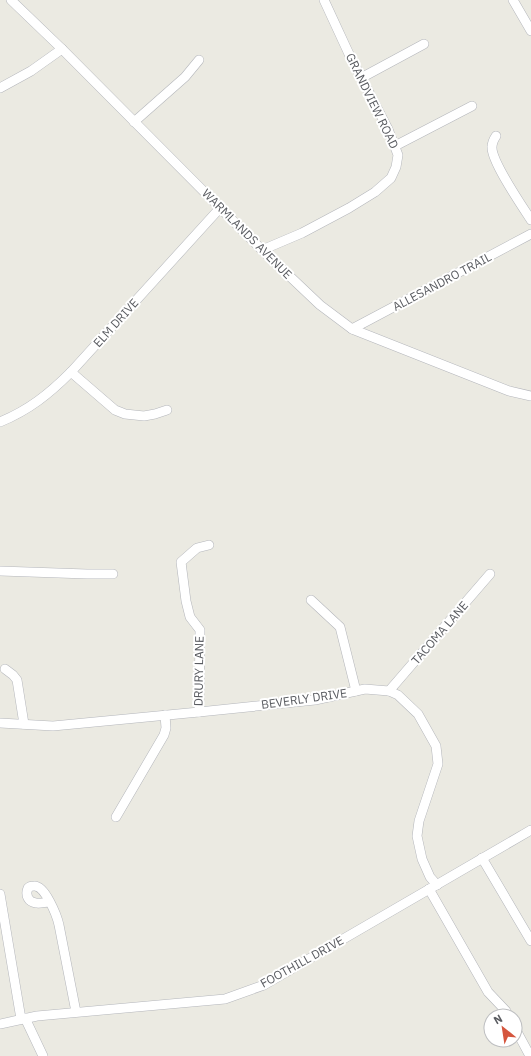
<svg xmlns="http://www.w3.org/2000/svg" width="531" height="1056" font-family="'IBM Plex Sans',sans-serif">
  <rect width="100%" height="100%" fill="#ebeae2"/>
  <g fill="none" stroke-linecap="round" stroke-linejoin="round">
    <g stroke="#b4b6bb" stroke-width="10">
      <g id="minor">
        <polyline points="11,0 62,49 262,250 320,305 352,329 509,391 531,396"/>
        <polyline points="513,0 531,31"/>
        <polyline points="361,78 424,44"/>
        <polyline points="0,88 31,71 62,49"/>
        <polyline points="134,122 185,77 199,60"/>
        <path d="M496,136C494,139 492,143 492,147C491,161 522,206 531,220"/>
        <polyline points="395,146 472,106"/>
        <polyline points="262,250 302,233 349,208 375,192 391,178 396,167 398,155 388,129 349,54 324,0"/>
        <polyline points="352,329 531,234"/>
        <polyline points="71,372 115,410 125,414 144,416 155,414 167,410"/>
        <path d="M0,422C29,410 49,394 71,372L220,208"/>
        <polyline points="0,571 87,574 113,574"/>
        <polyline points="311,600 340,627 356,691"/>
        <polyline points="5,669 13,675 17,680 24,724"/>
        <polyline points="389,691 490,574"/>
        <polyline points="199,712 200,630 190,617 186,601 181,562 197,548 209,545"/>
        <polyline points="0,723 53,726 199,712 315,700 365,689 389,691 398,695 418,714 436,746 438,764 419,821 417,836 422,859 430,877 437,885"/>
        <polyline points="116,817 164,735 166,728 165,715"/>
        <polyline points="482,858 531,941"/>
        <polyline points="429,889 488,992 506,1011 508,1016"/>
        <polyline points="0,894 21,1019"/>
        <path d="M49,902C45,902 40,904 36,903C28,902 25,895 28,888C29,887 32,886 34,886C45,885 57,916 59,925L76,1012"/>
        <polyline points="25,1018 43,1056"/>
        <polyline points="0,1024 37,1016 225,999 264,985 531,830"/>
        <polyline points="515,1028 530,1056"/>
      </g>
    </g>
    <use href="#minor" stroke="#fff" stroke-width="9"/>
  </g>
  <g text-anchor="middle" stroke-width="4" stroke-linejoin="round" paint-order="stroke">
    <g font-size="12" fill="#5a5c61" stroke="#fff">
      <text transform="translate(372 101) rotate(64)" y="4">GRANDVIEW ROAD</text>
      <text transform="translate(247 234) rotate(45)" y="4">WARMLANDS AVENUE</text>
      <text transform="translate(442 282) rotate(-28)" y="4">ALLESANDRO TRAIL</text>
      <text transform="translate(116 323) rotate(-48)" y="4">ELM DRIVE</text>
      <text transform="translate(440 633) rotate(-49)" y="4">TACOMA LANE</text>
      <text transform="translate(199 671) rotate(-89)" y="4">DRURY LANE</text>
      <text transform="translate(304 699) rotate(-8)" y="4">BEVERLY DRIVE</text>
      <text transform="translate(302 962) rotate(-29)" y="4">FOOTHILL DRIVE</text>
    </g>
  </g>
  <g transform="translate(503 1028) rotate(330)"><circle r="19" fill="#ffffff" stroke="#bdbec0"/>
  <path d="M0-3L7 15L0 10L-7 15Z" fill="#d5563e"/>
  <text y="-6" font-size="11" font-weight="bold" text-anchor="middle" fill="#5a5c61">N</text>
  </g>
</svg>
